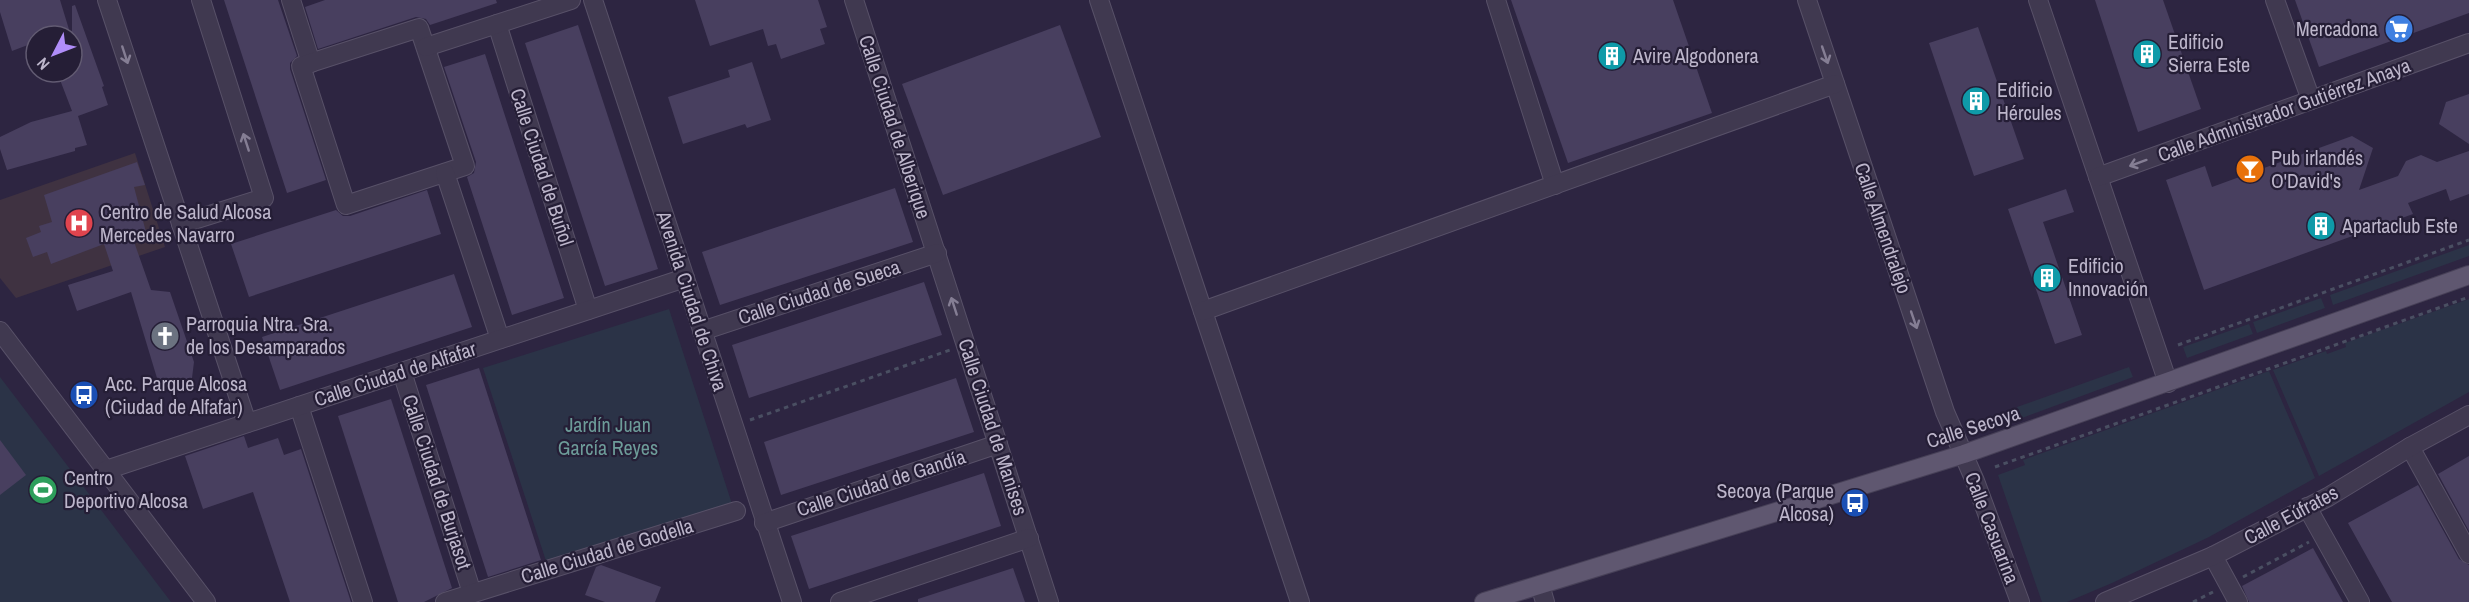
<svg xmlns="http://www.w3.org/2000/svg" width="2469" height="602" font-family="'Archivo Narrow',sans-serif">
  <rect width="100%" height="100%" fill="#2d2541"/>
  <polygon fill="#3f3241" points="135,153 165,247 16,298 0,278 0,200"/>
  <g fill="#2b3347">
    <polygon points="2469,245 2469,256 2333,305 2330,295"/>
    <polygon points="2321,298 2325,308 2257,333 2253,322"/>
    <polygon points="2469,299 2469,392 2319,476 2273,370 2326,351 2327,354 2346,347 2345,343"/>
    <polygon points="669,309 732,504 547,564 483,368"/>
    <polygon points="2249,324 2253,334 2187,358 2183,347"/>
    <polygon points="2129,367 2133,377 2022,418 2017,407"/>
    <polygon points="2269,371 2315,478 2209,537 2112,583 2067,602 2042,602 1998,475 2025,465 2023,460"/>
    <polygon points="0,377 171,602 0,602"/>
  </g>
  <g fill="#483f5f">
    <polygon points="0,0 60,0 71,36 31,36 33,43 12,51 0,12"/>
    <polygon points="224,0 278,0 297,56 290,63 290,69 326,180 287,193"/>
    <polygon points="325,0 496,0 497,3 430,25 426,19 416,17 318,49 305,7"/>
    <polygon points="695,0 818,0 827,27 820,29 825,44 781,59 776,44 768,46 763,29 710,46"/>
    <polygon points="1511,0 1673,0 1712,113 1568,163"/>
    <polygon points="2095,0 2163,0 2201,109 2138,132"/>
    <polygon points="2295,0 2469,0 2469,13 2319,67"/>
    <polygon points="75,5 104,86 102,87 108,105 78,116 87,145 75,148 75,151 7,170 0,149 0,137 31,122 72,111 57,72 72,72 72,6"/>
    <polygon points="578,25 658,269 605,286 525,43"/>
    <polygon points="1060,25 1101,137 943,195 902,84"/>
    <polygon points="1978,27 2024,159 1974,176 1929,43"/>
    <polygon points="485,54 564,298 512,315 467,177 474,173 476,162 444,67"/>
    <polygon points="752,62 771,120 747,128 745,124 683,144 668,97 730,77 728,70"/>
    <polygon points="2469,94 2469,144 2439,124 2446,102"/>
    <polygon points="2352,136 2373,148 2359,190 2398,176 2406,161 2421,155 2437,162 2469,151 2469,194 2450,201 2446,189 2408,203 2413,214 2204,290 2166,180 2205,166 2212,187"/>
    <polygon points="137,162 145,185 134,187 146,232 132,236 151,290 170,292 194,362 191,386 160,388 131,292 77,311 68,285 113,271 104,244 51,264 47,252 33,257 26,238 41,232 39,226 52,222 44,195"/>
    <polygon points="895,188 913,242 720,305 702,252"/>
    <polygon points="2066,189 2074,212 2043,222 2082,335 2055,344 2008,209"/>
    <polygon points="427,190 441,234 249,297 231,244 336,210 343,216 350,216"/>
    <polygon points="454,274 472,327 280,390 262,337"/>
    <polygon points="924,282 942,335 749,398 732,345"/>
    <polygon points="479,368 541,560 488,577 426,385"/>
    <polygon points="956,378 974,432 781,495 764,442"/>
    <polygon points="391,399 452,588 424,602 398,602 338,416"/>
    <polygon points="244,436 248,448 278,438 284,455 301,449 351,602 290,602 253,492 203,509 185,456"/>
    <polygon points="0,440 26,475 0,495"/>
    <polygon points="2469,456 2469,531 2438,474"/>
    <polygon points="984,473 1001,526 809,589 791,536"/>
    <polygon points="2418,485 2459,559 2469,565 2469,602 2392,602 2348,523"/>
    <polygon points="2313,548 2343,602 2249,602 2242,586"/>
    <polygon points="601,565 661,587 655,602 605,602 585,595 596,567"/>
    <polygon points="1013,568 1025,602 918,602 918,599"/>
  </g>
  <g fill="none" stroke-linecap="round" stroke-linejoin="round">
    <g stroke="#585168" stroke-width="20">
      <g id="minor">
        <polyline points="107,0 247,423"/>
        <polyline points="291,0 311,63"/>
        <polyline points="593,0 792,602"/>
        <polyline points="854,0 1049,602"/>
        <polyline points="1099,0 1300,602"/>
        <polyline points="1496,0 1555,185"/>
        <polyline points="1807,0 1945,412 1975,481 2020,602"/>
        <polyline points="2038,0 2168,383"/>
        <polyline points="2275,0 2311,100"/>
        <polyline points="497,24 588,310"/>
        <polygon points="419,28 465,166 346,205 301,66"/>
        <polyline points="426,47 571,0"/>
        <polyline points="445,173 500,339"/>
        <polyline points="2098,177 2469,43"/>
        <polyline points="181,224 264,198 201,0"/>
        <polyline points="1203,311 1835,84"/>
        <polyline points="0,331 206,602"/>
        <polyline points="702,331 937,253"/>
        <polyline points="402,372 472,593"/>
        <polyline points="299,406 363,602"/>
        <polyline points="2410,447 2469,554"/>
        <polyline points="106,470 685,278"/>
        <polyline points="2307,507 2360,602"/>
        <polyline points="764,523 998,444"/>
        <polyline points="2213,556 2238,602"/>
        <polyline points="1540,585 1545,602"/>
        <polyline points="445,602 736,511"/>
        <polyline points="840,602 1029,538"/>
        <polyline points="2105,602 2213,556 2328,497 2410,447 2469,415"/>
      </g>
    </g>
    <g stroke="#474057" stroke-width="20">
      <polyline id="major" points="1484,602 1964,454 2469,275"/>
    </g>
    <g stroke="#4a4f62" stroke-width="3" stroke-dasharray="4.5 4.5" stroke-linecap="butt">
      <polyline points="2178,345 2469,240"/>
      <polyline points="750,420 950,350"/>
      <polyline points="1995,467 2469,297"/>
      <polyline points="2243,577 2309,542"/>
      <polyline points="2193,602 2213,592"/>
    </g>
    <use href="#minor" stroke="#403950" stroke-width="18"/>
    <use href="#major" stroke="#5f5770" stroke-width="18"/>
  </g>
  <defs><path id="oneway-shaft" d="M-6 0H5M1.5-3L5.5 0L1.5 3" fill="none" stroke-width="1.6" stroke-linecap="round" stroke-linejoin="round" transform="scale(1.5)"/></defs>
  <g stroke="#857e94">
    <use href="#oneway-shaft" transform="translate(125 55) rotate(72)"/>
    <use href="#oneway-shaft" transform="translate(1825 55) rotate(71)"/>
    <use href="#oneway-shaft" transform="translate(246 142) rotate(-108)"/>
    <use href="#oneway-shaft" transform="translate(2138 163) rotate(160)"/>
    <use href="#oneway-shaft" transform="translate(954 306) rotate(-108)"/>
    <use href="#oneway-shaft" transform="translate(1914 320) rotate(71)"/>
  </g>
  <defs>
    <g id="supermarket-disc" transform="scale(1.5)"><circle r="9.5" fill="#3f7fe0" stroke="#251e36"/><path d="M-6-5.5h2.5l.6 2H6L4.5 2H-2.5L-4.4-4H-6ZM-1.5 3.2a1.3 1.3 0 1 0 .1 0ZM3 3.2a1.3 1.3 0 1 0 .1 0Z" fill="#fff"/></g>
    <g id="building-disc" transform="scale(1.5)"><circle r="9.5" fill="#0f9aa8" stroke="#251e36"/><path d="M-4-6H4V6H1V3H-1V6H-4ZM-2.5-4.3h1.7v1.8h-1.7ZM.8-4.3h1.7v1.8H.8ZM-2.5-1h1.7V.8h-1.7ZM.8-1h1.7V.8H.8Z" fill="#fff"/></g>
    <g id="bar-disc" transform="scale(1.5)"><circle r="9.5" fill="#e8710a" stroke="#251e36"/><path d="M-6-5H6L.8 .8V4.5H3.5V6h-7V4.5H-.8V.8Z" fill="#fff"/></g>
    <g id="hospital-disc" transform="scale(1.5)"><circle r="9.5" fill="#e0444e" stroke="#251e36"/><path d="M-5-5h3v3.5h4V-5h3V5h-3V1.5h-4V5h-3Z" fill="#fff"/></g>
    <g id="church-disc" transform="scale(1.5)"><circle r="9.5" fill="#6b7280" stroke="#251e36"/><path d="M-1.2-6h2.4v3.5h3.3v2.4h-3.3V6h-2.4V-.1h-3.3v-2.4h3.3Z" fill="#fff"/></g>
    <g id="bus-disc" transform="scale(1.5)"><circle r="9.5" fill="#1a4fb4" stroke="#251e36"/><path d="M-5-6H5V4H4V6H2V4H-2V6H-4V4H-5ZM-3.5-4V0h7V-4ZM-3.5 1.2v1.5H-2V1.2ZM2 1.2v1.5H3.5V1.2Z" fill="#fff"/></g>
    <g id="stadium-disc" transform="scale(1.5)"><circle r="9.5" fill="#2e9e5b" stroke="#251e36"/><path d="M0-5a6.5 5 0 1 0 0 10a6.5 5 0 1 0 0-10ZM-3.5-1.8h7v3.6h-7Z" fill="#fff"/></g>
  </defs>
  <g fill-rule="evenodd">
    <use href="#supermarket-disc" x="2399" y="29"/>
    <use href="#building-disc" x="2147" y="54"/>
    <use href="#building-disc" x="1612" y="56"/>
    <use href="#building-disc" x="1976" y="101"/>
    <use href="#bar-disc" x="2250" y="169"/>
    <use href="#hospital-disc" x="79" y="223"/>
    <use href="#building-disc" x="2321" y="226"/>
    <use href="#building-disc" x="2047" y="278"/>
    <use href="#church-disc" x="165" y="336"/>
    <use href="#bus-disc" x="84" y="395"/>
    <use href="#stadium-disc" x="43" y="490"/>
    <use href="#bus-disc" x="1855" y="503"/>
  </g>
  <g text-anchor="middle" stroke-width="4.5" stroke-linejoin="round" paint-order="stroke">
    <g font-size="20" fill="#bdb6cb" stroke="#251e36" text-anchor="start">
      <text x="2378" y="36" text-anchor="end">Mercadona</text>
      <text x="2168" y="49">Edificio<tspan x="2168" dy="23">Sierra Este</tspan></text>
      <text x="1633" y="63">Avire Algodonera</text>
      <text x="1997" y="97">Edificio<tspan x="1997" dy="23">Hércules</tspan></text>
      <text x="2271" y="165">Pub irlandés<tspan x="2271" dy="23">O'David's</tspan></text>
      <text x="100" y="219">Centro de Salud Alcosa<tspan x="100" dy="23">Mercedes Navarro</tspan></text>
      <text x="2342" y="233">Apartaclub Este</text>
      <text x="2068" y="273">Edificio<tspan x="2068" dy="23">Innovación</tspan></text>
      <text x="186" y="331">Parroquia Ntra. Sra.<tspan x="186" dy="23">de los Desamparados</tspan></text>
      <text x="105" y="391">Acc. Parque Alcosa<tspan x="105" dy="23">(Ciudad de Alfafar)</tspan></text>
      <text x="64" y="485">Centro<tspan x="64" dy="23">Deportivo Alcosa</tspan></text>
      <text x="1834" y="498" text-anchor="end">Secoya (Parque<tspan x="1834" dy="23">Alcosa)</tspan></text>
    </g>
    <g font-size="20" fill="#bdb6cb" stroke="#251e36">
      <text transform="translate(2284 110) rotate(-20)" y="7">Calle Administrador Gutiérrez Anaya</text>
      <text transform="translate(895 127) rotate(72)" y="7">Calle Ciudad de Alberique</text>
      <text transform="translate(542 167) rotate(72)" y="7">Calle Ciudad de Buñol</text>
      <text transform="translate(1883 228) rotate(71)" y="7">Calle Almendralejo</text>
      <text transform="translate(819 292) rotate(-18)" y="7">Calle Ciudad de Sueca</text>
      <text transform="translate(692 301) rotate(72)" y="7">Avenida Ciudad de Chiva</text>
      <text transform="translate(395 374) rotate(-18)" y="7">Calle Ciudad de Alfafar</text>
      <text transform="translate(993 427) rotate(72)" y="7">Calle Ciudad de Manises</text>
      <text transform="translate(1973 427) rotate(-18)" y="7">Calle Secoya</text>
      <text transform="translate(437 482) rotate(72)" y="7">Calle Ciudad de Burjasot</text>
      <text transform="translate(881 483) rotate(-18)" y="7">Calle Ciudad de Gandía</text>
      <text transform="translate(2291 515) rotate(-28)" y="7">Calle Eúfrates</text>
      <text transform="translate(1992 528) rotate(69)" y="7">Calle Casuarina</text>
      <text transform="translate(607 551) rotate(-17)" y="7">Calle Ciudad de Godella</text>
    </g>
    <g font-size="20" fill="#6d9c99" stroke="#251e36">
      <text x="608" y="432">Jardín Juan<tspan x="608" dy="23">García Reyes</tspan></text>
    </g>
  </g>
  <g transform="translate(54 54) rotate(228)"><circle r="28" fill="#251e36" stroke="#625b72" stroke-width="1.5"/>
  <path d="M0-4.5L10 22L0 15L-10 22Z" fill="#b08df9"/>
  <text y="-9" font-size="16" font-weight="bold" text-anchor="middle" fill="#bdb6cb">N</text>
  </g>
</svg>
